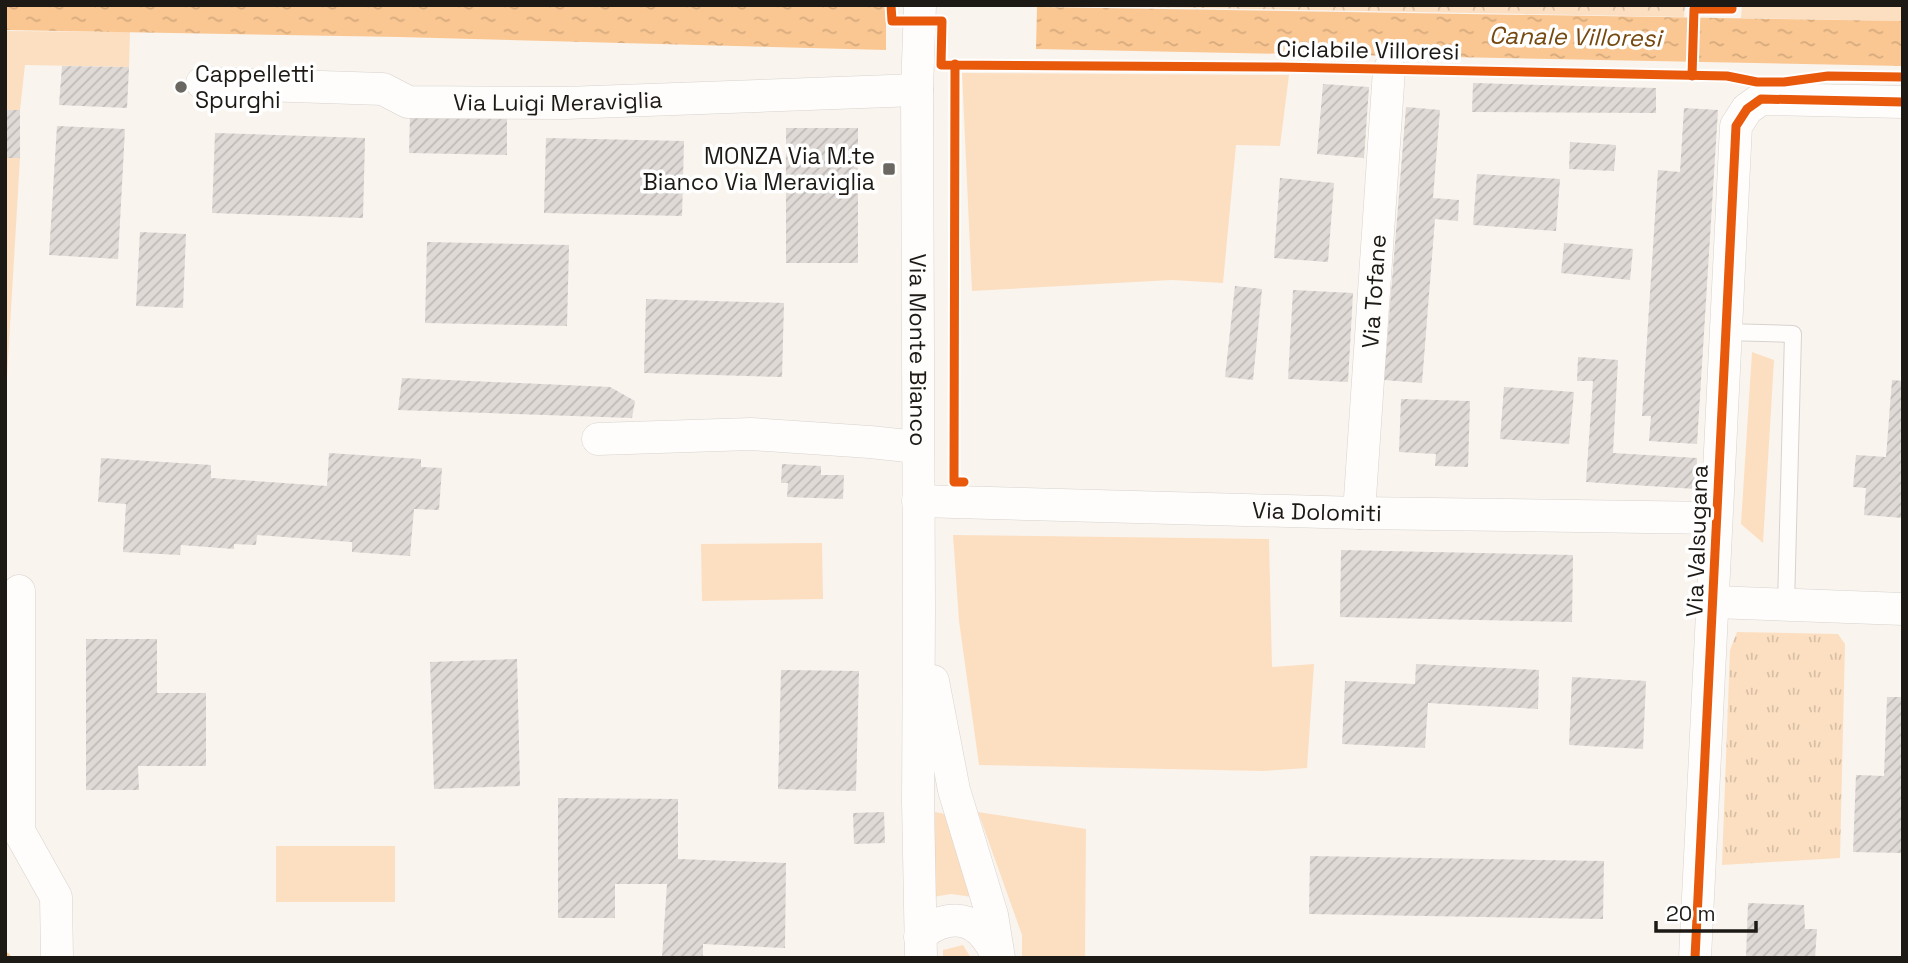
<svg xmlns="http://www.w3.org/2000/svg" width="1908" height="963" font-family="'Space Grotesk',sans-serif">
  <defs>
    <pattern id="forest-crowns" width="20" height="18" patternUnits="userSpaceOnUse" patternTransform="scale(1.75)"><rect width="20" height="18" fill="#fcdfc1"/><path d="M2 6a3 3 0 1 1 6 0M12 15a3 3 0 1 1 6 0" fill="none" stroke="#d8bfa5"/></pattern>
    <pattern id="park-tufts" width="24" height="20" patternUnits="userSpaceOnUse" patternTransform="scale(1.75)"><rect width="24" height="20" fill="#fcdfc1"/><path d="M3 7l-1-3M5 7V3M7 7l1-3M15 17l-1-3M17 17v-4M19 17l1-3" fill="none" stroke="#d8bfa5"/></pattern>
    <pattern id="water-ripples" width="26" height="14" patternUnits="userSpaceOnUse" patternTransform="scale(1.75)"><rect width="26" height="14" fill="#fac792"/><path d="M2 4q2-2 4 0t4 0M15 11q2-2 4 0t4 0" fill="none" stroke="#d6aa7d"/></pattern>
    <pattern id="building-hatch" width="6" height="6" patternUnits="userSpaceOnUse" patternTransform="scale(1.75)"><rect width="6" height="6" fill="#dfdad6"/><path d="M-1 1l2-2M0 6l6-6M5 7l2-2" fill="none" stroke="#bfbab7"/></pattern>
  </defs>
  <rect width="100%" height="100%" fill="#faf4ee"/>
  <g fill="#fcdfc1">
    <polygon points="1742,5 1903,5 1903,21 1741,18"/>
    <polygon points="5,31 130,32 129,67 25,65 20,110 5,110"/>
    <polygon points="962,73 1289,75 1280,146 1236,145 1223,283 1172,280 972,291"/>
    <polygon points="5,158 20,158 5,411"/>
    <polygon points="1752,352 1774,360 1763,543 1741,524"/>
    <polygon points="953,535 1269,539 1272,667 1314,664 1307,768 1263,771 979,765 959,621"/>
    <polygon points="822,543 823,599 702,601 701,544"/>
    <polygon points="935,812 950,815 972,897 951,894 933,897"/>
    <polygon points="978,812 1086,829 1085,958 1022,958 1022,935"/>
    <rect x="276" y="846" width="119" height="56"/>
    <polygon points="963,945 971,958 943,958 943,950"/>
  </g>
  <polygon fill="url(#forest-crowns)" points="1037,5 1685,5 1684,17"/>
  <polygon fill="url(#park-tufts)" points="1737,632 1838,634 1845,644 1840,858 1722,865 1730,650"/>
  <g fill="url(#water-ripples)">
    <polygon points="5,5 886,5 886,50 399,37 5,30"/>
    <polygon points="1037,7 1903,21 1903,66 1036,49"/>
  </g>
  <g fill="none" stroke-linecap="round" stroke-linejoin="round">
    <polyline stroke="#fac792" stroke-width="10" points="5,957 6,958"/>
  </g>
  <g fill="url(#building-hatch)">
    <polygon points="62,66 129,67 127,108 59,105"/>
    <polygon points="1473,83 1656,88 1656,113 1472,112"/>
    <polygon points="1323,84 1369,87 1364,158 1317,154"/>
    <polygon points="1406,107 1440,110 1433,198 1459,200 1458,221 1435,219 1422,383 1384,380"/>
    <polygon points="1684,108 1718,110 1697,444 1649,441 1651,416 1642,416 1658,170 1680,172"/>
    <rect x="5" y="110" width="15" height="48"/>
    <polygon points="410,115 507,117 507,155 409,153"/>
    <polygon points="57,126 125,129 118,259 49,255"/>
    <rect x="786" y="128" width="72" height="135"/>
    <polygon points="215,133 365,138 363,218 212,213"/>
    <polygon points="546,138 684,141 682,216 544,213"/>
    <polygon points="1570,142 1616,145 1614,171 1569,169"/>
    <polygon points="1477,174 1560,179 1556,231 1473,225"/>
    <polygon points="1280,178 1334,183 1328,262 1274,258"/>
    <polygon points="140,232 186,234 183,308 136,306"/>
    <polygon points="427,242 569,245 567,326 425,323"/>
    <polygon points="1564,243 1633,249 1630,280 1561,273"/>
    <polygon points="1235,286 1262,289 1253,380 1225,377"/>
    <polygon points="1293,290 1353,293 1348,382 1288,379"/>
    <polygon points="646,299 784,303 782,377 644,373"/>
    <polygon points="1578,357 1618,360 1613,453 1697,458 1696,489 1586,482 1593,381 1577,381"/>
    <polygon points="402,378 610,387 635,401 632,418 398,410"/>
    <polygon points="1892,380 1903,381 1903,518 1864,515 1866,488 1853,487 1856,455 1886,457"/>
    <polygon points="1504,387 1574,392 1569,444 1500,439"/>
    <polygon points="1401,399 1470,401 1468,467 1435,466 1436,454 1399,452"/>
    <polygon points="329,453 421,459 421,467 442,468 439,510 414,509 410,556 352,552 352,542 257,535 256,545 234,544 234,549 181,545 180,555 123,552 126,504 98,502 101,458 211,465 211,478 327,486"/>
    <polygon points="782,464 821,466 821,475 844,475 843,499 787,497 788,483 781,483"/>
    <polygon points="1341,550 1573,555 1572,622 1340,617"/>
    <polygon points="86,639 157,639 157,693 206,693 206,766 138,766 139,790 86,790"/>
    <polygon points="517,659 520,786 434,789 430,662"/>
    <polygon points="1416,664 1539,670 1538,709 1428,703 1425,748 1342,744 1345,681 1415,684"/>
    <polygon points="781,670 859,671 856,791 778,789"/>
    <polygon points="1572,677 1646,681 1643,749 1569,745"/>
    <polygon points="1887,697 1903,697 1903,853 1853,852 1856,775 1884,776"/>
    <polygon points="558,798 678,799 678,859 786,863 785,948 703,944 703,958 662,957 667,884 615,884 615,918 558,918"/>
    <polygon points="884,812 885,843 854,844 853,813"/>
    <polygon points="1310,856 1604,861 1603,919 1309,914"/>
    <polygon points="1748,903 1804,905 1805,929 1817,929 1815,958 1746,958"/>
  </g>
  <g fill="none" stroke-linecap="round" stroke-linejoin="round">
    <g stroke="#d7d2cd" stroke-width="18">
      <polyline id="lane" points="1726,332 1793,334 1786,605"/>
    </g>
    <g stroke="#d7d2cd" stroke-width="33">
      <g id="street">
        <path id="s1" d="M920,5L917,90L919,611L918,801L921,958"/>
        <path id="s2" d="M202,83L383,89L408,102L565,103L917,90"/>
        <polyline points="598,439 751,434 870,442 917,447"/>
        <path id="s3" d="M918,501L1359,513L1716,518"/>
        <path id="s4" d="M1359,513L1389,70"/>
        <polyline points="19,591 19,831 56,897 57,958"/>
        <polyline points="1714,602 1903,609"/>
        <polyline points="933,681 954,790 992,915 999,958"/>
        <path d="M920,937C934,921 959,914 977,928C987,935 992,946 998,956"/>
        <polyline points="1695,958 1736,126 1747,109 1761,99 1903,102"/>
      </g>
    </g>
    <use href="#lane" stroke="#fefdfc" stroke-width="16"/>
    <use href="#street" stroke="#fefdfc" stroke-width="32"/>
    <g stroke="#fff" stroke-width="13">
      <g id="cycleway">
        <polyline points="891,5 892,21 942,21 941,65 1279,67 1727,76 1757,82 1784,82 1828,76 1903,77"/>
        <polyline points="955,64 954,482 964,482"/>
        <polyline points="1692,76 1694,9 1732,9 1732,5"/>
        <polyline points="1695,958 1736,126 1747,109 1761,99 1903,102"/>
      </g>
    </g>
    <use href="#cycleway" stroke="#e8590c" stroke-width="9"/>
  </g>
  <g fill="#6a6661" stroke="#fff" stroke-width="2.5">
    <circle cx="181" cy="87" r="7"/>
    <rect x="882" y="162" width="14" height="14" rx="3.5"/>
  </g>
  <g text-anchor="middle" stroke-width="7" stroke-linejoin="round" paint-order="stroke">
    <g font-size="23" fill="#1d1915" stroke="#fff">
      <text transform="translate(1368 50) rotate(1)" y="8">Ciclabile Villoresi</text>
      <text dy="8" stroke="none"><textPath href="#s2" startOffset="359">Via Luigi Meraviglia</textPath></text>
      <text dy="8" stroke="none"><textPath href="#s4" startOffset="222">Via Tofane</textPath></text>
      <text dy="8" stroke="none"><textPath href="#s1" startOffset="345">Via Monte Bianco</textPath></text>
      <text dy="8" stroke="none"><textPath href="#s3" startOffset="399">Via Dolomiti</textPath></text>
      <text transform="translate(1697 541) rotate(-88)" y="8">Via Valsugana</text>
    </g>
    <g font-size="23" fill="#1d1915" stroke="#fff" text-anchor="start">
      <text x="195" y="82">Cappelletti<tspan x="195" dy="26">Spurghi</tspan></text>
      <text x="875" y="164" text-anchor="end">MONZA Via M.te<tspan x="875" dy="26">Bianco Via Meraviglia</tspan></text>
    </g>
    <g font-size="24" font-style="italic" fill="#764910" stroke="#fff">
      <text transform="translate(1575 37) rotate(1)" y="8">Canale Villoresi</text>
    </g>
  </g>
  <rect width="1908" height="963" fill="none" stroke="#1d1915" stroke-width="14"/>
  <path d="M1656 921v10h100v-10" fill="none" stroke="#1d1915" stroke-width="3.5"/>
  <text x="1666" y="921" font-size="21" fill="#1d1915" stroke="#ffffff" stroke-width="5" paint-order="stroke">20 m</text>
</svg>
